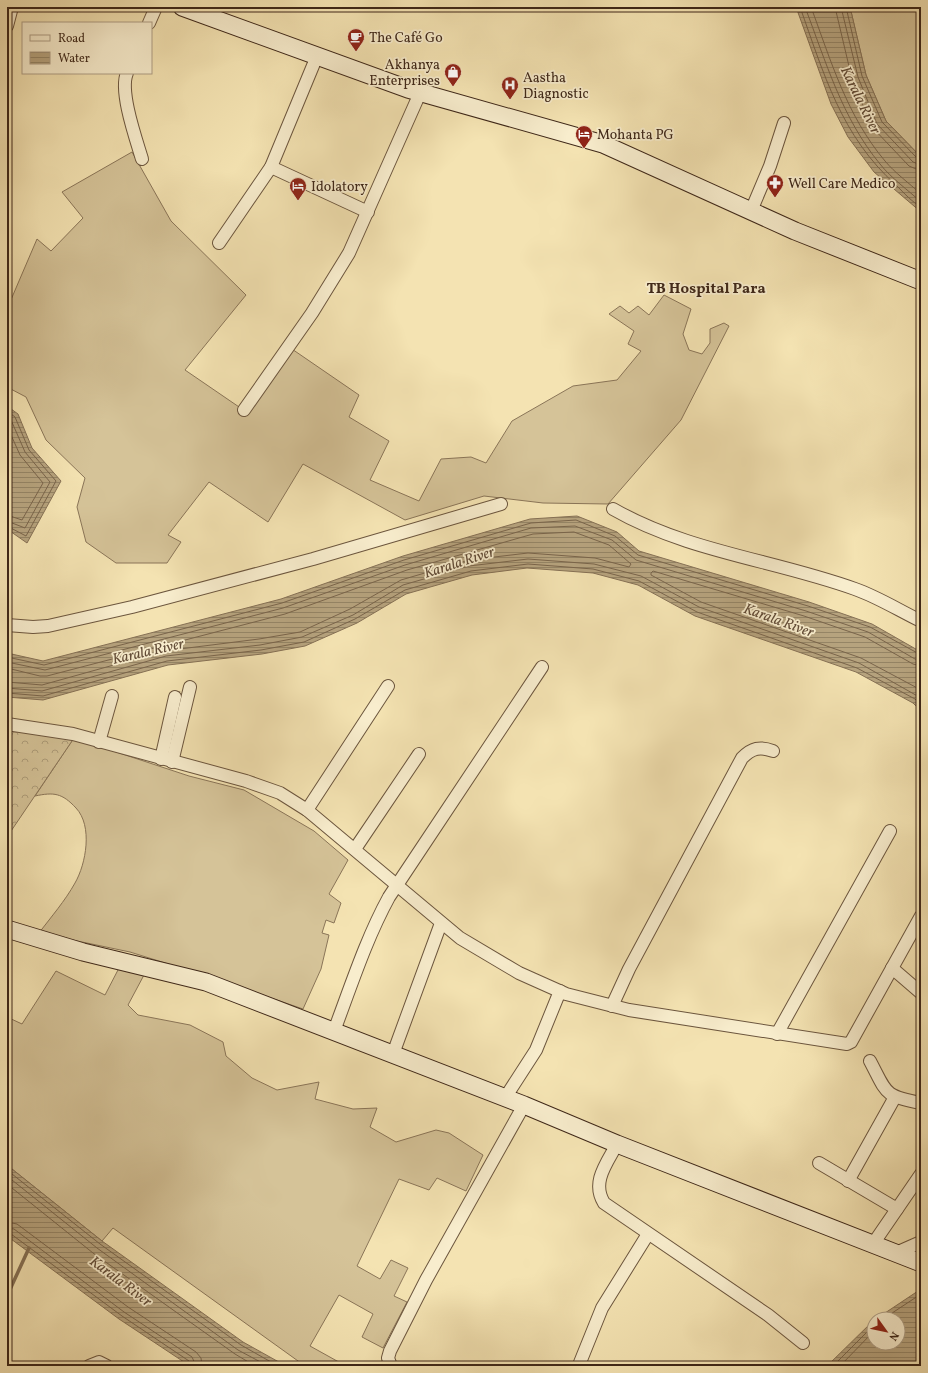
<svg xmlns="http://www.w3.org/2000/svg" width="928" height="1373" font-family="Vollkorn,serif">
  <defs>
    <pattern id="forest-crowns" width="20" height="18" patternUnits="userSpaceOnUse"><rect width="20" height="18" fill="#d5c398"/><path d="M2 6a3 3 0 1 1 6 0M12 15a3 3 0 1 1 6 0" fill="none" stroke="#ae9e7b"/></pattern>
    <pattern id="water-rules" width="6" height="5" patternUnits="userSpaceOnUse"><rect width="6" height="5" fill="#b6a37e"/><path d="M0 2.5h6" fill="none" stroke="#958566"/></pattern>
  </defs>
  <rect width="100%" height="100%" fill="#f4e3b2"/>
  <filter id="stains"><feTurbulence type="fractalNoise" baseFrequency=".005" numOctaves="4"/><feColorMatrix values="0 0 0 0 .2 0 0 0 0 .09 0 0 0 0 .02 0 0 0 .5 -.17"/></filter>
  <radialGradient id="worn" r=".72"><stop offset=".6" stop-color="#630" stop-opacity="0"/><stop offset="1" stop-color="#630" stop-opacity=".3"/></radialGradient>
  <g fill="#d5c398" stroke="#8a7558">
    <polygon points="850,7 921,7 921,157 886,121 866,75"/>
    <polygon points="132,152 171,221 246,295 185,370 242,409 289,347 359,395 349,417 389,441 370,480 419,501 441,459 471,457 486,463 512,421 573,386 617,380 641,351 628,344 634,331 609,314 620,306 629,313 638,306 649,315 664,295 691,309 683,334 689,350 702,354 710,343 710,329 724,323 729,326 681,420 608,504 543,503 484,496 405,520 303,464 268,522 209,482 168,535 181,542 167,563 116,563 86,542 77,507 85,478 46,440 26,397 7,387 7,309 37,239 51,251 83,218 62,192"/>
    <path d="M74,738L189,776L244,790L314,831L348,860L329,894L341,903L334,923L326,920L322,933L329,935L321,969L303,1009L213,978L130,952L39,933C51,917 65,901 75,883C86,864 93,826 76,808C62,793 54,792 35,796Z"/>
    <polygon points="119,968 144,975 128,1005 138,1015 190,1025 223,1042 226,1056 252,1078 277,1090 319,1082 315,1099 353,1109 377,1108 370,1127 396,1142 436,1130 449,1133 483,1155 466,1191 437,1178 429,1190 399,1179 357,1266 380,1279 391,1260 408,1268 394,1296 407,1302 383,1348 362,1337 373,1314 339,1295 310,1346 346,1366 305,1366 113,1228 102,1241 7,1165 7,1017 22,1024 56,971 105,995"/>
  </g>
  <polygon fill="url(#forest-crowns)" stroke="#8a7558" points="7,728 74,738 7,837"/>
  <g fill="url(#water-rules)" stroke="#867155">
    <polygon points="796,7 850,7 866,75 886,121 921,157 921,212 874,172 848,137 831,104"/>
    <polygon points="7,406 18,414 32,448 61,481 27,543 7,529"/>
    <polygon points="577,516 617,532 639,551 809,602 872,624 921,652 921,711 913,703 856,672 695,616 638,585 593,573 527,568 472,575 406,594 357,623 305,646 262,654 168,665 43,700 7,697 7,653 43,661 281,599 403,556 530,519"/>
    <polygon points="7,1165 102,1241 243,1342 286,1366 190,1366 119,1319 7,1236"/>
    <polygon points="921,1289 921,1366 827,1366 874,1320 874,1343 898,1343 898,1319 876,1319"/>
  </g>
  <g fill="none" stroke-linecap="round" stroke-linejoin="round">
    <g stroke="#7a654b" stroke-width="1">
      <path d="M800,7C824,74 841,136 896,185C904,193 912,202 921,207"/>
      <path d="M805,7C826,62 842,118 880,164C891,178 908,190 921,202"/>
      <path d="M811,7C831,61 847,116 885,161C895,173 909,183 921,194"/>
      <polyline points="835,7 852,79 872,127 909,166 921,171"/>
      <polyline points="841,7 858,77 877,124 913,162 921,165"/>
      <polyline points="846,7 862,76 882,122 917,158 921,160"/>
      <polyline points="7,411 15,417 29,450 56,481 26,536 7,526"/>
      <polyline points="7,417 11,420 25,452 50,482 25,528 7,521"/>
      <polyline points="7,426 20,455 43,483 22,520 7,515"/>
      <polyline points="7,657 44,665 282,603 404,560 531,523 576,520 615,536 638,555 808,606 870,627 921,655"/>
      <polyline points="7,662 45,670 283,608 405,565 531,528 575,526 612,540 636,560 806,611 868,632 915,659 921,660"/>
      <polyline points="921,666 913,664 865,637 804,616 653,571 651,573 651,575 701,602 861,658 921,690"/>
      <polyline points="7,668 40,676 47,676 285,614 407,570 533,534 574,532 609,545 631,564 629,567 595,558 528,553 469,560 401,580 350,609 300,632 259,639 164,651 42,685 7,682"/>
      <polyline points="7,688 42,691 166,656 260,645 302,637 353,615 403,585 469,566 528,559 594,564 641,576 699,607 859,663 921,698"/>
      <polyline points="7,693 43,696 167,661 261,650 304,642 355,619 405,590 471,571 528,564 593,569 639,581 697,612 857,668 915,699 921,705"/>
      <polyline points="7,1170 100,1244 241,1345 278,1366"/>
      <polyline points="7,1176 97,1248 238,1350 268,1366"/>
      <polyline points="7,1184 93,1253 235,1354 255,1366"/>
      <polyline points="7,1222 17,1224 128,1307 196,1352 201,1358 202,1366"/>
      <polyline points="7,1228 14,1229 124,1312 192,1357 196,1366"/>
      <polyline points="7,1233 11,1234 122,1316 189,1361 191,1366"/>
      <polyline points="883,1319 921,1294"/>
      <polyline points="833,1366 874,1325"/>
      <polyline points="840,1366 874,1331"/>
    </g>
    <polyline stroke="#867155" stroke-width="3.5" points="7,1296 29,1248"/>
    <g stroke="#6c563e" stroke-width="14">
      <g id="street">
        <polyline points="149,23 156,7"/>
        <polyline points="7,26 12,7"/>
        <path d="M127,73C119,91 136,139 142,159"/>
        <polyline points="271,167 368,212"/>
        <polyline points="751,211 770,166 784,123"/>
        <polyline points="219,243 271,167 317,56"/>
        <polyline points="244,410 312,313 349,253 420,93"/>
        <path d="M613,509C688,552 775,560 855,589C878,597 900,611 921,621"/>
        <polyline points="7,625 33,627 48,626 132,607 313,559 501,504"/>
        <polyline points="7,724 73,734 246,781 280,793 307,810 460,938 519,973 566,994 629,1010 847,1044 851,1042 921,916"/>
        <polyline points="99,742 112,696"/>
        <polyline points="161,759 175,697"/>
        <polyline points="172,762 190,687"/>
        <polyline points="307,810 388,686"/>
        <polyline points="355,849 419,754"/>
        <polyline points="892,968 921,993"/>
        <path d="M612,1006L629,969L742,758C752,748 760,746 773,751"/>
        <path d="M334,1031C351,986 366,939 389,897L542,667"/>
        <polyline points="777,1034 890,831"/>
        <polyline points="393,1054 441,923"/>
        <path d="M870,1061C887,1093 883,1096 921,1103"/>
        <polyline points="505,1098 536,1050 560,991"/>
        <path d="M617,1144C607,1163 591,1182 604,1203L768,1315L803,1343"/>
        <polyline points="819,1163 897,1209"/>
        <polyline points="848,1181 895,1097"/>
        <polyline points="873,1244 921,1174"/>
        <polyline points="896,1253 921,1242"/>
        <polyline points="579,1365 602,1308 648,1234"/>
        <polyline points="89,1366 99,1362 107,1366"/>
        <polyline points="391,1366 388,1358 390,1351 426,1280 524,1105"/>
      </g>
    </g>
    <g stroke="#3e2718" stroke-width="19">
      <g id="secondary">
        <polyline points="182,7 408,89 603,144 795,231 921,281"/>
        <polyline points="7,929 83,952 206,982 524,1105 617,1144 921,1263"/>
      </g>
    </g>
    <use href="#street" stroke="#f8edcd" stroke-width="12"/>
    <use href="#secondary" stroke="#f8edcd" stroke-width="17"/>
  </g>
  <defs>
    <g id="cafe-pin" transform="scale(0.9)"><path d="M0 17L-7.5 6A9.5 9.5 0 1 1 7.5 6Z" fill="#8f2418" stroke="#f8edcd"/><path d="M-5.5-4.5H6V0H3Q3 3.5 0 3.5H-2.5Q-5.5 3.5-5.5 0ZM3-3.2v2h1.7v-2ZM-6 4.5H4V6H-6Z" fill="#fff"/></g>
    <g id="shop-pin" transform="scale(0.9)"><path d="M0 17L-7.5 6A9.5 9.5 0 1 1 7.5 6Z" fill="#8f2418" stroke="#f8edcd"/><path d="M-5-2.5h2.3a2.7 3.5 0 0 1 5.4 0H5L5.5 6h-11ZM-1.5-2.5h3a1.5 2.3 0 0 0-3 0Z" fill="#fff"/></g>
    <g id="hospital-pin" transform="scale(0.9)"><path d="M0 17L-7.5 6A9.5 9.5 0 1 1 7.5 6Z" fill="#8f2418" stroke="#f8edcd"/><path d="M-5-5h3v3.5h4V-5h3V5h-3V1.5h-4V5h-3Z" fill="#fff"/></g>
    <g id="hotel-pin" transform="scale(0.9)"><path d="M0 17L-7.5 6A9.5 9.5 0 1 1 7.5 6Z" fill="#8f2418" stroke="#f8edcd"/><path d="M-6-4.5h1.5V1H6V5H4.5V3h-9V5H-6ZM-4 0a1.8 1.8 0 1 1 3.6 0ZM.5 0V-2.5h3Q6-2.5 6 0Z" fill="#fff"/></g>
    <g id="pharmacy-pin" transform="scale(0.9)"><path d="M0 17L-7.5 6A9.5 9.5 0 1 1 7.5 6Z" fill="#8f2418" stroke="#f8edcd"/><path d="M-2-6h4v4h4v4h-4v4h-4v-4h-4v-4h4Z" fill="#fff"/></g>
  </defs>
  <g fill-rule="evenodd">
    <use href="#cafe-pin" x="356" y="37"/>
    <use href="#shop-pin" x="453" y="72"/>
    <use href="#hospital-pin" x="510" y="85"/>
    <use href="#hotel-pin" x="584" y="134"/>
    <use href="#pharmacy-pin" x="775" y="183"/>
    <use href="#hotel-pin" x="298" y="186"/>
  </g>
  <g text-anchor="middle" stroke-width="3.5" stroke-linejoin="round" paint-order="stroke">
    <g font-size="14" fill="#3e2718" stroke="#f8edcd" text-anchor="start">
      <text x="369" y="42">The Café Go</text>
      <text x="440" y="69" text-anchor="end">Akhanya<tspan x="440" dy="16">Enterprises</tspan></text>
      <text x="523" y="82">Aastha<tspan x="523" dy="16">Diagnostic</tspan></text>
      <text x="597" y="139">Mohanta PG</text>
      <text x="788" y="188">Well Care Medico</text>
      <text x="311" y="191">Idolatory</text>
    </g>
    <g font-size="15" font-style="italic" fill="#624c37" stroke="#f8edcd">
      <text transform="translate(861 100) rotate(64)" y="5">Karala River</text>
      <text transform="translate(459 562) rotate(-18)" y="5">Karala River</text>
      <text transform="translate(779 620) rotate(20)" y="5">Karala River</text>
      <text transform="translate(148 651) rotate(-13)" y="5">Karala River</text>
      <text transform="translate(121 1281) rotate(37)" y="5">Karala River</text>
    </g>
    <g font-size="15" font-weight="bold" fill="#3e2718" stroke="#f8edcd">
      <text x="706" y="293">TB Hospital Para</text>
    </g>
  </g>
  <rect width="928" height="1373" fill="none" stroke="#f4e3b2" stroke-width="24"/>
  <rect x="8" y="8" width="912" height="1357" fill="none" stroke="#3e2718" stroke-width="2"/>
  <rect x="12" y="12" width="904" height="1349" fill="none" stroke="#3e2718"/>
  <rect x="22" y="22" width="130" height="52" fill="#f8edcd" stroke="#ae9e85"/>
  <rect x="30" y="35" width="20" height="6" fill="#f8edcd" stroke="#ae9e85"/>
  <text x="58" y="42" font-size="12" fill="#3e2718">Road</text>
  <rect x="30" y="52" width="20" height="12" fill="url(#water-rules)" stroke="#ae9e85"/>
  <text x="58" y="62" font-size="12" fill="#3e2718">Water</text>
  <g transform="translate(886 1331) rotate(123)"><circle r="19" fill="#f8edcd" stroke="#ae9e85"/>
  <path d="M0-3L7 15L0 10L-7 15Z" fill="#8f2418"/>
  <text y="-6" font-size="11" font-weight="bold" text-anchor="middle" fill="#3e2718">N</text>
  </g>
  <rect width="100%" height="100%" filter="url(#stains)"/>
  <rect width="100%" height="100%" fill="url(#worn)"/>
</svg>
